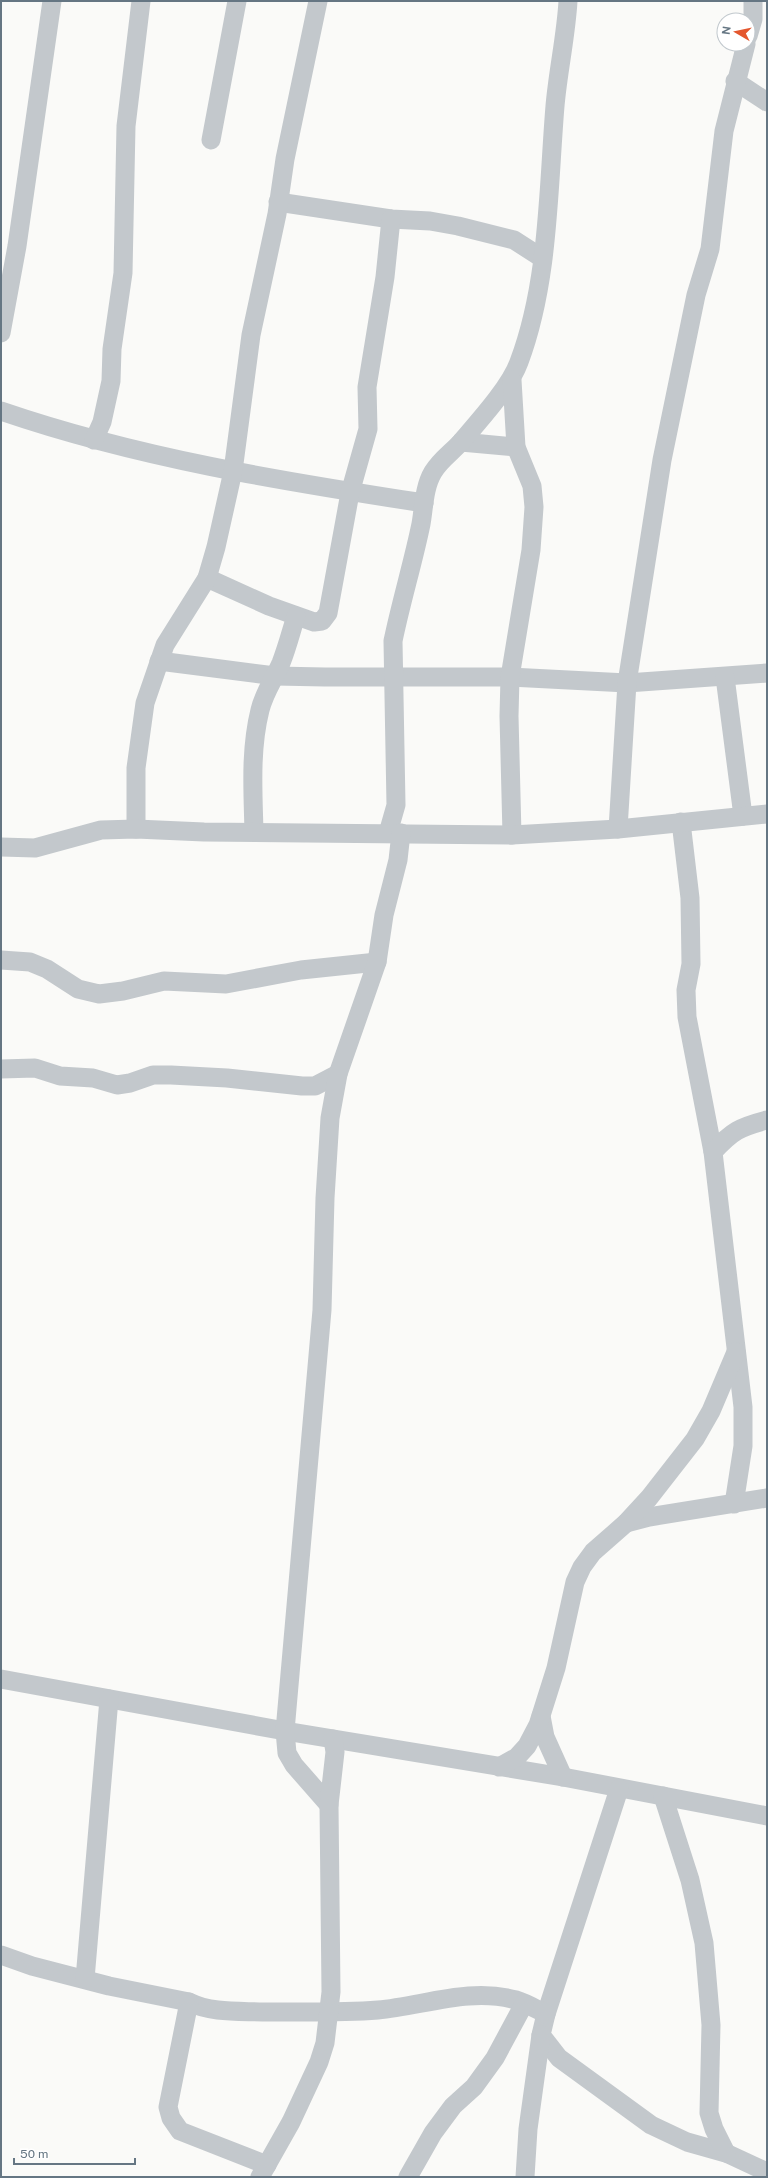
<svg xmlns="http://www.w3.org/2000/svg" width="768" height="2178" font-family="'Public Sans',sans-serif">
  <rect width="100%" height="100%" fill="#fafaf8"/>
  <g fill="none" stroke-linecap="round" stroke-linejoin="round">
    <g stroke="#c3c8cc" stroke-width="19">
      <polyline points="748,36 753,19 753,1"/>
      <polyline points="735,81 767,102"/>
      <polyline points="211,140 237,1"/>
      <polyline points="278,202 391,219 430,221 458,226 514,240 542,258"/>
      <polyline points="1,333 17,246 52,1"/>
      <path d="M1,411C138,458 281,481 424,503"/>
      <polyline points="94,440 102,422 111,381 112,349 123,273 126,126 141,1"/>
      <polyline points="461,442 516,447"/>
      <polyline points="207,578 269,606 314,622 322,621 328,613 350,493 368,429 367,387 385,277 391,219"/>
      <polyline points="159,661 275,676 325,677 510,677 627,683 767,673"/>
      <polyline points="725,677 743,816"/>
      <polyline points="681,822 690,898 691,964 686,990 687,1017 713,1152 743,1407 743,1446 734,1504"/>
      <polyline points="136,829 136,768 145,703 165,645 207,578 216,547 233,471 251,335 277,214 285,159 318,1"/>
      <polyline points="618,829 627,683 662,460 696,295 710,249 724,131 746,44"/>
      <path d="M254,832C253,791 250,750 260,710C264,693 274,679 281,663C287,648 291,632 296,616"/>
      <path d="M388,833L396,805L393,641C401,602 413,563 421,524C424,507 424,487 433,472C440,460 452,452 461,442C479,421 510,387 519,362C549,282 548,191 555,106C558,71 566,36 568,1"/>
      <polyline points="512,835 509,716 510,677 531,550 534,507 532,486 516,447 512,380"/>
      <polyline points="1,847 35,848 101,830 136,829 204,832 512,835 618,829 767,814"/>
      <polyline points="1,960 30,962 47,969 78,989 99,994 123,991 164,981 226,984 301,970 377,962"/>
      <polyline points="1,1069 35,1068 60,1076 93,1078 117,1085 130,1083 153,1075 171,1075 227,1078 302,1086 315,1086 338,1074"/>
      <path d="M713,1152C732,1131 740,1127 767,1120"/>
      <polyline points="626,1523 649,1517 767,1498"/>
      <polyline points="1,1679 285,1731 563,1777 767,1816"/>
      <polyline points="541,1716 545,1737 563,1777"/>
      <polyline points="499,1767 517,1757 527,1746 538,1725 556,1668 575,1582 582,1567 593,1552 626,1523 649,1498 695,1439 711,1411 736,1352"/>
      <polyline points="619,1789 546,2014 541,2035 559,2058 651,2125 687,2142 726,2153 767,2172"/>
      <polyline points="663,1796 690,1880 704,1943 711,2025 709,2113 714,2129 726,2153"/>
      <polyline points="329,1805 294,1765 287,1753 285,1731 322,1310 325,1198 330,1118 338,1074 377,962 384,915 398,860 401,833"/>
      <path d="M1,1955L32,1966L109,1986L189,2002C211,2013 238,2011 263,2012C301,2012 340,2013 378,2010C423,2006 470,1987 516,2000C526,2003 536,2009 546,2014"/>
      <polyline points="85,1979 109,1699"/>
      <polyline points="189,2002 168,2107 171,2118 180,2131 267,2165"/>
      <polyline points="260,2177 291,2122 319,2062 325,2043 331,1992 329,1805 335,1752 333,1739"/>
      <polyline points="408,2177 433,2133 453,2106 474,2087 495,2058 524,2004"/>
      <polyline points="525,2177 528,2129 541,2035"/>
    </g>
  </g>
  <rect width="768" height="2178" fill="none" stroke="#657683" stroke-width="4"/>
  <g transform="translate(736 32) rotate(279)"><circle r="19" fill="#ffffff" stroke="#c1c8cd"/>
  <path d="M0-3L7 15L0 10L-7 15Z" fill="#e4572e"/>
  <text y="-6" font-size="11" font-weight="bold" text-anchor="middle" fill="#657683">N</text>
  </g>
  <path d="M14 2158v6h121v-6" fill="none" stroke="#657683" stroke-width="2"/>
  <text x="20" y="2158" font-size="12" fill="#657683" stroke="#ffffff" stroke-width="3" paint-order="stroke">50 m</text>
</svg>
